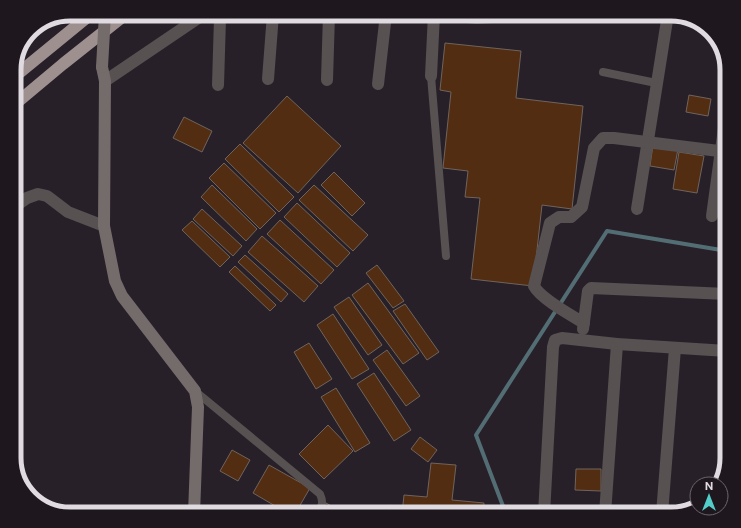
<svg xmlns="http://www.w3.org/2000/svg" width="741" height="528" font-family="'Public Sans',sans-serif">
  <rect width="100%" height="100%" fill="#282028"/>
  <g fill="none" stroke-linecap="round" stroke-linejoin="round">
    <polyline stroke="#536d74" stroke-width="4" points="506,514 476,435 607,231 727,251"/>
  </g>
  <g fill="#522d11" stroke="#6f645d">
    <polygon points="445,43 521,51 516,98 583,106 572,209 542,205 533,286 471,279 480,198 465,197 468,171 443,168 451,92 440,90"/>
    <polygon points="689,95 711,99 708,116 686,112"/>
    <polygon points="287,96 341,146 298,193 243,143"/>
    <polygon points="184,117 212,131 202,152 173,138"/>
    <polygon points="240,144 294,197 279,212 225,159"/>
    <polygon points="653,145 678,149 674,170 650,166"/>
    <polygon points="679,152 704,156 697,193 673,189"/>
    <polygon points="224,163 276,213 260,229 209,178"/>
    <polygon points="334,172 365,203 352,216 321,185"/>
    <polygon points="212,185 257,229 246,241 201,197"/>
    <polygon points="314,185 368,235 353,251 299,200"/>
    <polygon points="297,203 350,253 337,267 284,217"/>
    <polygon points="202,209 242,246 233,256 193,219"/>
    <polygon points="280,220 334,270 321,284 267,234"/>
    <polygon points="192,221 230,257 220,267 182,230"/>
    <polygon points="262,236 318,286 304,302 248,252"/>
    <polygon points="245,255 288,294 281,302 238,262"/>
    <polygon points="377,265 404,301 393,308 366,273"/>
    <polygon points="235,266 276,305 270,311 229,272"/>
    <polygon points="368,283 419,353 403,364 352,295"/>
    <polygon points="349,297 382,345 368,355 334,307"/>
    <polygon points="405,304 439,352 427,360 393,311"/>
    <polygon points="333,314 369,369 352,379 317,325"/>
    <polygon points="309,343 332,379 316,389 294,352"/>
    <polygon points="387,350 420,396 406,406 373,360"/>
    <polygon points="374,373 411,430 394,441 357,384"/>
    <polygon points="336,388 370,443 355,452 321,397"/>
    <polygon points="328,425 353,451 324,479 299,454"/>
    <polygon points="420,437 437,450 428,462 411,449"/>
    <polygon points="232,450 250,460 238,481 220,471"/>
    <polygon points="431,463 456,465 452,500 484,503 483,514 402,514 404,495 427,497"/>
    <polygon points="269,465 310,488 295,514 289,514 253,493"/>
    <polygon points="576,469 601,469 601,491 575,490"/>
    <polygon points="326,503 346,514 319,514"/>
  </g>
  <g fill="none" stroke-linecap="round" stroke-linejoin="round">
    <g stroke="#575151" stroke-width="8">
      <polyline points="603,72 656,83"/>
      <polyline points="431,76 446,256"/>
      <path d="M195,391L320,494C324,503 322,507 316,514"/>
      <polyline points="386,514 390,509"/>
    </g>
    <g stroke="#575151" stroke-width="12">
      <polyline points="435,14 477,18 543,14"/>
      <polyline points="431,76 434,14"/>
      <polyline points="268,79 273,14"/>
      <polyline points="327,80 329,14"/>
      <polyline points="105,81 204,14"/>
      <polyline points="378,84 386,14"/>
      <polyline points="218,85 220,18 219,14"/>
      <polyline points="14,207 27,198 38,194 47,196 68,212 104,226"/>
      <polyline points="637,209 668,14"/>
      <polyline points="712,216 727,106"/>
      <path d="M584,323C571,315 541,299 534,286L550,223L559,217H571L582,207L594,148L603,138H614L727,152"/>
      <polyline points="583,329 588,291 591,288 727,294"/>
      <polyline points="544,514 553,347 555,340 562,338 617,344 727,351"/>
      <polyline points="605,514 617,344"/>
      <polyline points="662,514 675,348"/>
    </g>
    <polyline stroke="#746b6b" stroke-width="12" points="102,67 105,81 104,226 115,281 122,296 195,391 198,407 194,514"/>
    <g stroke="#9f9090" stroke-width="12">
      <polyline points="14,77 91,14"/>
      <polyline points="14,105 63,64 126,14"/>
    </g>
    <polyline stroke="#746b6b" stroke-width="12" points="102,67 105,14"/>
  </g>
  <path d="M0 0H741V528H0ZM70 21H671A49 49 0 0 1 720 70V458A49 49 0 0 1 671 507H70A49 49 0 0 1 21 458V70A49 49 0 0 1 70 21Z" fill="#1f171e" fill-rule="evenodd"/>
  <path fill="none" stroke="#e0dbe0" stroke-width="5" d="M70 21H671A49 49 0 0 1 720 70V458A49 49 0 0 1 671 507H70A49 49 0 0 1 21 458V70A49 49 0 0 1 70 21Z"/>
  <g transform="translate(709 496)"><circle r="19" fill="#1f171e" stroke="#6c656c"/>
  <path d="M0-3L7 15L0 10L-7 15Z" fill="#53cdca"/>
  <text y="-6" font-size="11" font-weight="bold" text-anchor="middle" fill="#e0dbe0">N</text>
  </g>
</svg>
